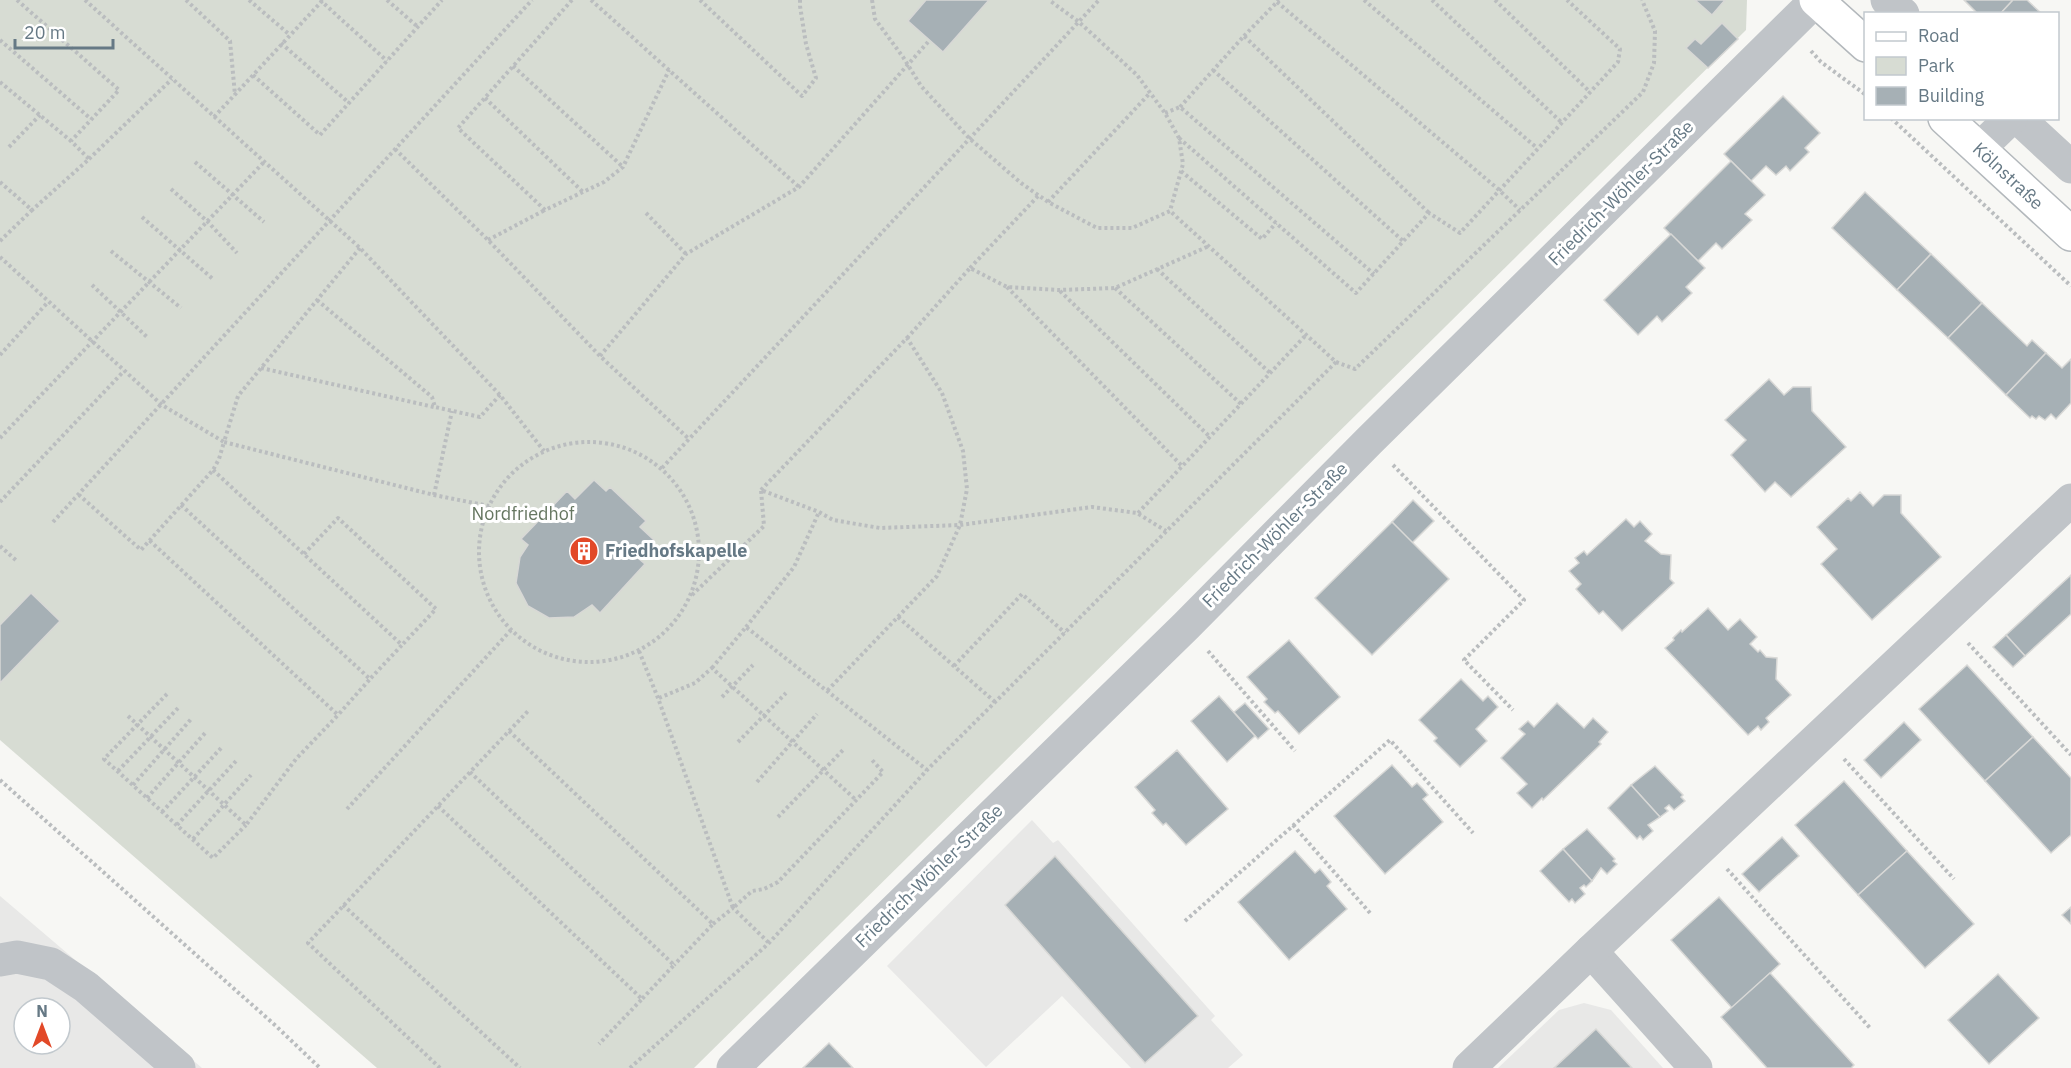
<svg xmlns="http://www.w3.org/2000/svg" width="2071" height="1068" font-family="'IBM Plex Sans',sans-serif">
  <rect width="100%" height="100%" fill="#f7f7f4"/>
  <g fill="#e8e8e7" fill-rule="evenodd">
    <polygon points="1032,820 1053,843 1058,840 1067,850 1215,1016 1211,1020 1243,1055 1228,1068 1131,1068 1062,996 986,1067 887,966"/>
    <path d="M0,896L202,1068H0ZM24,1008H60V1044H24Z"/>
    <polygon points="1584,1003 1611,1010 1663,1068 1498,1068 1559,1010"/>
  </g>
  <polygon fill="#d7dcd3" points="0,0 1747,0 1746,30 694,1068 377,1068 0,740"/>
  <g fill="#a6b0b5" stroke="#d8d8d6" stroke-width="1.5">
    <polygon points="926,0 989,0 943,52 908,21"/>
    <polygon points="1695,0 1725,0 1712,15"/>
    <polygon points="1964,0 2013,0 2000,14 1978,14"/>
    <polygon points="2013,0 2027,0 2042,14 2000,14"/>
    <polygon points="1722,23 1738,39 1708,68 1686,48 1695,39 1701,44"/>
    <polygon points="1783,96 1820,133 1805,148 1809,152 1790,171 1786,166 1776,175 1766,166 1751,181 1724,154"/>
    <polygon points="1731,161 1765,195 1745,214 1752,220 1722,249 1716,243 1698,261 1664,228"/>
    <polygon points="1865,192 1931,254 1897,290 1832,228"/>
    <polygon points="1671,234 1705,268 1686,287 1692,293 1662,322 1657,316 1638,335 1604,300"/>
    <polygon points="1931,254 1982,303 1948,338 1897,290"/>
    <polygon points="1982,303 2027,346 2032,340 2046,353 2006,395 1948,338"/>
    <polygon points="2046,353 2062,368 2071,359 2071,403 2056,419 2051,414 2045,420 2039,416 2036,419 2032,416 2030,418 2006,395"/>
    <polygon points="1769,379 1784,395 1793,387 1811,387 1812,411 1846,447 1791,497 1775,482 1765,492 1731,455 1746,440 1725,420"/>
    <polygon points="594,480 606,491 610,487 646,521 640,527 654,540 638,558 645,564 600,613 592,605 574,617 549,618 528,606 516,583 520,557 528,545 521,539 567,491 575,499"/>
    <polygon points="1860,492 1873,506 1884,495 1901,495 1901,513 1941,557 1872,620 1821,564 1837,549 1817,527 1848,498 1851,501"/>
    <polygon points="1413,500 1434,521 1412,543 1392,522"/>
    <polygon points="1626,519 1634,527 1640,521 1652,534 1645,541 1661,554 1671,555 1670,579 1674,583 1622,631 1603,611 1599,614 1576,589 1581,584 1569,571 1579,563 1575,558 1584,551 1587,555"/>
    <polygon points="1392,522 1449,579 1372,655 1315,598"/>
    <polygon points="2071,575 2071,614 2025,656 2006,635"/>
    <polygon points="31,593 60,621 0,683 0,625"/>
    <polygon points="1708,608 1728,630 1740,619 1757,637 1750,644 1758,652 1760,650 1766,657 1777,658 1776,679 1791,695 1766,718 1769,722 1761,730 1758,726 1748,735 1665,648 1674,640 1673,638 1681,630 1682,632"/>
    <polygon points="2006,635 2025,656 2013,667 1993,647"/>
    <polygon points="1289,640 1340,697 1299,734 1278,711 1275,713 1264,702 1267,699 1247,677"/>
    <polygon points="1967,665 2033,737 1985,781 1919,709"/>
    <polygon points="1461,679 1483,701 1488,696 1498,707 1476,729 1487,741 1460,767 1434,741 1437,738 1419,720"/>
    <polygon points="1219,696 1255,736 1227,762 1191,721"/>
    <polygon points="1245,703 1269,729 1258,739 1234,712"/>
    <polygon points="1557,703 1584,728 1593,718 1608,732 1599,742 1601,744 1543,800 1542,798 1532,808 1517,793 1527,784 1501,758 1525,734 1519,729 1528,721 1534,727"/>
    <polygon points="1904,722 1921,740 1881,778 1864,760"/>
    <polygon points="2033,737 2071,778 2071,835 2051,853 1985,781"/>
    <polygon points="1177,750 1228,809 1186,845 1166,823 1163,825 1152,813 1155,810 1135,787"/>
    <polygon points="1392,765 1412,787 1417,783 1423,789 1428,795 1423,799 1443,822 1385,874 1334,816"/>
    <polygon points="1655,766 1683,795 1681,797 1685,801 1674,810 1669,805 1665,808 1668,811 1660,817 1631,785"/>
    <polygon points="1844,781 1907,851 1858,895 1795,825"/>
    <polygon points="1631,785 1660,817 1648,825 1653,831 1643,840 1640,836 1637,839 1608,808"/>
    <polygon points="1587,829 1615,859 1613,861 1617,864 1607,874 1601,868 1592,881 1563,849"/>
    <polygon points="1782,837 1799,856 1759,892 1742,874"/>
    <polygon points="1563,849 1592,881 1586,887 1584,885 1580,888 1585,894 1575,903 1572,899 1569,902 1540,871"/>
    <polygon points="1295,851 1315,873 1320,869 1331,882 1327,886 1347,909 1289,960 1238,902"/>
    <polygon points="1907,851 1974,924 1925,968 1858,895"/>
    <polygon points="1055,856 1198,1016 1145,1063 1005,905"/>
    <polygon points="1719,897 1780,964 1732,1008 1671,940"/>
    <polygon points="2071,907 2071,924 2062,915"/>
    <polygon points="1770,973 1854,1065 1851,1068 1767,1068 1721,1017"/>
    <polygon points="1998,974 2039,1018 1989,1064 1948,1020"/>
    <polygon points="1596,1029 1632,1068 1554,1068"/>
    <polygon points="829,1043 853,1068 803,1068"/>
  </g>
  <g fill="none" stroke-linecap="round" stroke-linejoin="round">
    <g stroke="#b3b8bc" stroke-width="36">
      <g id="major">
        <polyline points="1816,0 1866,45"/>
        <polyline points="1945,118 2071,234"/>
      </g>
    </g>
    <g stroke="#babdbf" stroke-width="4" stroke-dasharray="3 3" stroke-linecap="butt">
      <polyline points="17,0 119,90 71,141 89,159 32,210"/>
      <polyline points="85,0 360,248 500,395 544,451"/>
      <polyline points="186,0 230,41 235,95"/>
      <polyline points="249,0 290,35"/>
      <polyline points="320,0 387,61"/>
      <polyline points="387,0 418,27"/>
      <polyline points="572,0 458,128 545,210 604,182 623,167 669,70"/>
      <polyline points="591,0 799,187"/>
      <polyline points="700,0 802,96 816,78 806,44 800,6 800,0"/>
      <polyline points="872,0 875,19 903,57 921,86 969,138 1021,183 1048,202 1097,228 1132,228 1170,211 1183,164 1179,138 1165,113 1137,75 1079,22 1049,0"/>
      <polyline points="1364,0 1537,148"/>
      <polyline points="1432,0 1561,122"/>
      <polyline points="1495,0 1590,92"/>
      <polyline points="1277,2 1498,189 1520,210"/>
      <polyline points="1244,36 1279,0"/>
      <polyline points="0,40 91,119"/>
      <polyline points="281,43 349,103"/>
      <polyline points="1811,51 1821,62 1866,95"/>
      <polyline points="513,66 623,167"/>
      <polyline points="1213,70 1403,241"/>
      <polyline points="253,75 320,135 442,0"/>
      <polyline points="0,82 71,141"/>
      <polyline points="485,98 583,192"/>
      <polyline points="1180,107 1244,36 1429,213"/>
      <polyline points="1165,113 1180,107 1374,274"/>
      <polyline points="214,117 323,0"/>
      <polyline points="1891,118 2071,286"/>
      <polyline points="1179,138 1356,293 1429,213 1460,233 1618,62 1620,49 1567,0"/>
      <polyline points="9,147 40,115"/>
      <polyline points="395,149 488,240 600,356 689,439"/>
      <polyline points="89,159 172,79"/>
      <polyline points="195,162 264,222"/>
      <polyline points="1181,171 1262,239 1276,223"/>
      <polyline points="0,182 32,210 0,241"/>
      <polyline points="171,189 207,221 237,253"/>
      <polyline points="1048,202 1150,93"/>
      <polyline points="646,213 686,254"/>
      <polyline points="142,217 214,280"/>
      <polyline points="488,240 545,210"/>
      <polyline points="360,248 238,396 224,442 434,495 489,506"/>
      <polyline points="111,251 181,308"/>
      <polyline points="0,257 162,405 224,442 219,459 213,470 141,550 79,495"/>
      <polyline points="970,268 1039,195"/>
      <polyline points="1157,269 1270,373"/>
      <polyline points="92,285 147,337"/>
      <polyline points="1007,287 1182,466"/>
      <polyline points="1115,288 1241,404"/>
      <polyline points="1060,291 1210,437"/>
      <polyline points="317,300 432,397 435,407 480,417 500,395"/>
      <polyline points="907,338 970,268 1007,287 1059,290 1115,288 1209,246"/>
      <polyline points="0,355 48,302"/>
      <polyline points="600,356 686,254 799,187 928,42"/>
      <polyline points="1336,362 1355,369 1643,92 1654,63 1655,31 1642,0"/>
      <polyline points="261,368 434,407"/>
      <polyline points="0,438 264,162"/>
      <circle cx="589" cy="552" r="110"/>
      <polyline points="1393,465 1524,600 1464,660 1513,710"/>
      <polyline points="662,468 1099,0"/>
      <polyline points="213,470 402,645 370,679"/>
      <polyline points="761,490 907,338 942,393 963,451 967,489 960,525 937,576 827,691"/>
      <polyline points="434,495 452,411"/>
      <polyline points="0,502 124,371"/>
      <polyline points="181,505 370,679 338,715"/>
      <polyline points="1138,513 1306,335"/>
      <polyline points="53,522 532,0"/>
      <polyline points="0,546 17,561"/>
      <polyline points="304,554 338,518 436,609 402,645"/>
      <polyline points="692,595 764,526 761,490 819,512 833,520 880,528 960,525 1092,507 1137,513 1166,531"/>
      <polyline points="898,617 995,702"/>
      <polyline points="746,627 794,567 819,512"/>
      <polyline points="1968,643 2071,755"/>
      <polyline points="639,651 658,698 733,908 752,891 764,889 778,882 883,772 872,760"/>
      <polyline points="1208,651 1295,751"/>
      <polyline points="954,666 1022,594 1065,633"/>
      <polyline points="712,668 746,627 927,770"/>
      <polyline points="167,694 104,759 213,858 246,825"/>
      <polyline points="722,697 753,665"/>
      <polyline points="659,698 695,683 712,668 856,800"/>
      <polyline points="128,716 246,825 296,759 338,715 149,540"/>
      <polyline points="509,731 713,924 674,965"/>
      <polyline points="738,742 786,693"/>
      <polyline points="1844,759 1954,879"/>
      <polyline points="118,771 180,706"/>
      <polyline points="470,772 674,965 642,999"/>
      <polyline points="0,780 277,1027 320,1068"/>
      <polyline points="757,782 817,714"/>
      <polyline points="133,785 192,718"/>
      <polyline points="147,798 206,732"/>
      <polyline points="438,806 642,999 599,1044"/>
      <polyline points="347,809 511,630"/>
      <polyline points="162,812 222,747"/>
      <polyline points="778,817 844,749"/>
      <polyline points="177,825 236,761"/>
      <polyline points="1293,825 1370,913"/>
      <polyline points="193,839 251,775"/>
      <polyline points="1727,869 1871,1029"/>
      <polyline points="343,905 520,1068"/>
      <polyline points="1185,921 1390,740 1473,833"/>
      <polyline points="713,924 733,908 769,943"/>
      <polyline points="440,1068 308,943 529,710"/>
      <polyline points="630,1068 769,943 927,770 1336,362 1170,211"/>
    </g>
    <g stroke="#c0c4c8" stroke-width="33">
      <polyline points="1887,0 1903,14"/>
      <polyline points="2018,118 2071,167"/>
      <polyline points="1979,149 2011,118"/>
      <polyline points="1591,951 1696,1068"/>
      <polyline points="0,960 17,957 51,964 86,987 179,1068"/>
      <polyline points="733,1068 1186,626 1369,441 1816,0"/>
      <polyline points="1469,1068 1591,951 2071,500"/>
    </g>
    <use href="#major" stroke="#fff" stroke-width="33"/>
  </g>
  <defs>
    <g id="building-disc" transform="scale(1.5)"><circle r="9.5" fill="#e24928" stroke="#fff"/><path d="M-4-6H4V6H1V3H-1V6H-4ZM-2.5-4.3h1.7v1.8h-1.7ZM.8-4.3h1.7v1.8H.8ZM-2.5-1h1.7V.8h-1.7ZM.8-1h1.7V.8H.8Z" fill="#fff"/></g>
  </defs>
  <g fill-rule="evenodd">
    <use href="#building-disc" x="584" y="551"/>
  </g>
  <g text-anchor="middle" stroke-width="6" stroke-linejoin="round" paint-order="stroke">
    <g font-size="18" fill="#667985" stroke="#fff">
      <text transform="translate(2008 176) rotate(43)" y="6">Kölnstraße</text>
      <text transform="translate(1621 193) rotate(-45)" y="6">Friedrich-Wöhler-Straße</text>
      <text transform="translate(1275 535) rotate(-45)" y="6">Friedrich-Wöhler-Straße</text>
      <text transform="translate(929 876) rotate(-44)" y="6">Friedrich-Wöhler-Straße</text>
    </g>
    <g font-size="18" fill="#667761" stroke="#fff">
      <text x="523" y="520">Nordfriedhof</text>
    </g>
    <g font-size="18" font-weight="bold" fill="#667985" stroke="#fff" text-anchor="start">
      <text x="605" y="557">Friedhofskapelle</text>
    </g>
  </g>
  <rect x="1864" y="12" width="195" height="108" fill="#ffffff" stroke="#c2c9ce" stroke-width="1.5"/>
  <rect x="1876" y="32" width="30" height="9" fill="#ffffff" stroke="#c2c9ce" stroke-width="1.5"/>
  <text x="1918" y="42" font-size="18" fill="#667985">Road</text>
  <rect x="1876" y="57" width="30" height="18" fill="#d7dcd3" stroke="#c2c9ce" stroke-width="1.5"/>
  <text x="1918" y="72" font-size="18" fill="#667985">Park</text>
  <rect x="1876" y="87" width="30" height="18" fill="#a6b0b5" stroke="#c2c9ce" stroke-width="1.5"/>
  <text x="1918" y="102" font-size="18" fill="#667985">Building</text>
  <g transform="translate(42 1026)"><circle r="28" fill="#ffffff" stroke="#c2c9ce" stroke-width="1.5"/>
  <path d="M0-4.5L10 22L0 15L-10 22Z" fill="#e24928"/>
  <text y="-9" font-size="16" font-weight="bold" text-anchor="middle" fill="#667985">N</text>
  </g>
  <path d="M15 39v9h98v-9" fill="none" stroke="#667985" stroke-width="3"/>
  <text x="24" y="39" font-size="18" fill="#667985" stroke="#ffffff" stroke-width="4.5" paint-order="stroke">20 m</text>
</svg>
